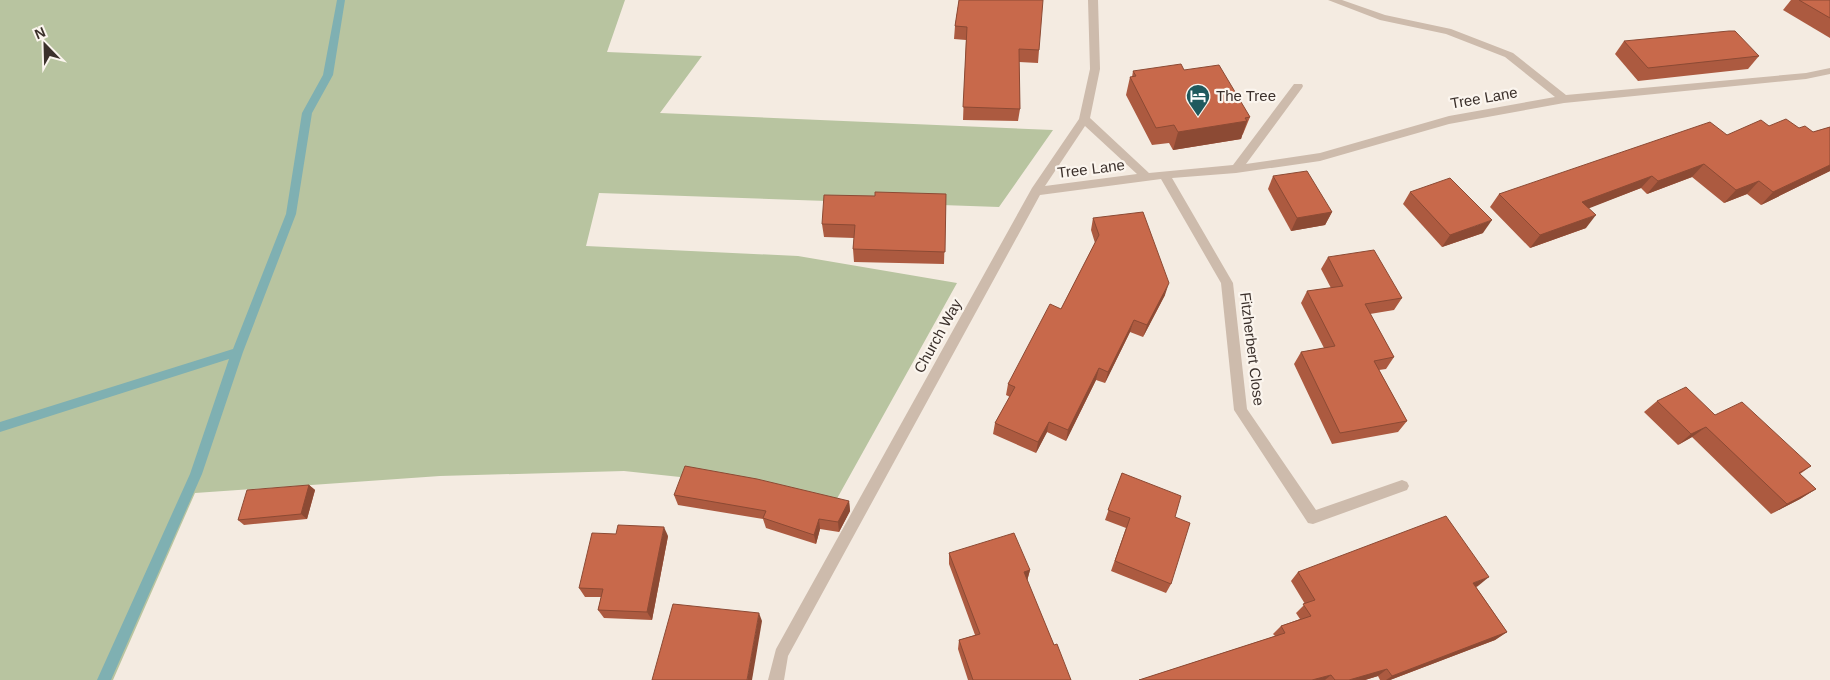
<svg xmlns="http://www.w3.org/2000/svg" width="1830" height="680" font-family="Arial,sans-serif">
  <rect width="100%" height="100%" fill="#f4ebe1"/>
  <polygon fill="#b8c4a0" points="0,0 625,0 607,52 702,56 660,113 1053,130 999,207 599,193 586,246 798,256 957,283 834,504 765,486 624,471 440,476 195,493 113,680 0,680"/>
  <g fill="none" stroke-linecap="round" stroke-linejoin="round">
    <polygon fill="#7fb0b2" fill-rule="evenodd" points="337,0 345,0 333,75 312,113 296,214 243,352 202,474 111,680 97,680 190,474 229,359 0,432 0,422 233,349 286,214 302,113 323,75"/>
    <path fill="#cdbbac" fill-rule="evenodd" d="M1088,0H1098L1100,69L1090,118L1149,173L1233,165L1294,84H1302L1303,86L1302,88L1246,164L1320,153L1449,116L1555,97L1505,57L1446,34L1380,20L1328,0H1342L1385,15L1451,29L1513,53L1566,95L1806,73L1830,68V74L1806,79L1564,103L1449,124L1320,161L1236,173L1172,178L1233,283L1247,409L1316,510L1402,480L1407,482L1409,486L1407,490L1313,524L1308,523L1234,410L1221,283L1161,179L1040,195L788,656L784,680H768L776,649L1032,188L1079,119L1090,69ZM1085,126L1137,174L1045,186Z"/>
  </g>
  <g fill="#ac5a40">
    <polygon points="959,0 1039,50 1038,63 1019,62 1020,109 1018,121 963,120 966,40 954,39 955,26"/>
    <polygon points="1791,0 1830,0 1830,38 1783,10"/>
    <polygon points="1624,41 1759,56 1748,69 1638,81 1615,54"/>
    <polygon points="1184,70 1250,117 1243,134 1242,135 1241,139 1173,150 1169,143 1152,145 1126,95 1130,77 1132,77 1133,71"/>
    <polygon points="1769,126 1799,128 1813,132 1830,127 1830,171 1761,205 1747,194 1724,203 1692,177 1647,194 1641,188 1588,208 1586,228 1530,248 1490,207 1499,194 1727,135"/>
    <polygon points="1273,176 1332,212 1325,225 1291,231 1268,189"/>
    <polygon points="1410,192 1483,233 1442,247 1403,204"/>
    <polygon points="946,194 944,264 854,262 853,249 854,238 824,237 822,224 875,196"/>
    <polygon points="1093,218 1165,295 1143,337 1130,332 1105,383 1096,380 1066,441 1047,432 1036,453 993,434 995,423 1010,397 1006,395 1008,384 1061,309 1095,243 1091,230"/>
    <polygon points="1328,257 1402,298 1394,310 1370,314 1394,357 1386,369 1379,370 1407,421 1398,432 1332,444 1294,364 1301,352 1324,348 1301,303 1307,291 1331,288 1321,269"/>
    <polygon points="1657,401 1715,415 1811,466 1800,474 1816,489 1800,499 1771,514 1692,437 1678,445 1644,412"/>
    <polygon points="1122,473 1175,517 1171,584 1166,593 1111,571 1126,528 1105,520"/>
    <polygon points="309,485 315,490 307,519 244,525 238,520"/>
    <polygon points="674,495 849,501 850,511 839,532 820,529 816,544 766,528 763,519 678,505"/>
    <polygon points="668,536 652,620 604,618 598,610 601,597 585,597 579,588"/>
    <polygon points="949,553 1030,570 1027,581 1054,645 1071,680 968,680 958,649 959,640 975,635 949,564"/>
    <polygon points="1298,572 1478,586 1476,587 1507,632 1495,640 1390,680 1380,680 1378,676 1365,680 1139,680 1275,636 1273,634 1281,626 1300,619 1296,613 1305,604 1291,581"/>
  </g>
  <g fill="#8c4a34">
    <polygon points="1247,121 1241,139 1173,150 1178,132"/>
    <polygon points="1704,164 1692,177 1647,194 1658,181"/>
    <polygon points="1830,165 1830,171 1761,205 1773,192"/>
    <polygon points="1652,176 1641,188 1572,215 1582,202"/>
    <polygon points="1759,181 1747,194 1724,203 1736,190"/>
    <polygon points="1332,212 1325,225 1291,231 1297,218"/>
    <polygon points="1596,215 1586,228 1530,248 1540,235"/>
    <polygon points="1492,220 1483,233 1442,247 1450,235"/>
    <polygon points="1169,283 1165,295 1143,337 1147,325"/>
    <polygon points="1134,320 1130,332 1105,383 1108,372"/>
    <polygon points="1099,368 1096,380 1066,441 1068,430"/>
    <polygon points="1049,422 1047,432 1036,453 1038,442"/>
    <polygon points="1706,427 1692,437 1678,445 1691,434"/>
    <polygon points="309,485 315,490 307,519 301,514"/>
    <polygon points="1816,489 1800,499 1771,514 1787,504"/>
    <polygon points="849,501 850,511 839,532 838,522"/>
    <polygon points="819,519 820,529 816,544 814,535"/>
    <polygon points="664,527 668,536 652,620 647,612"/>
    <polygon points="1030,570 1027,581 1024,572"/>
    <polygon points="1489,577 1478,586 1462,592 1473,583"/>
    <polygon points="759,613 762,621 752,680 747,680"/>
    <polygon points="1507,632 1495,640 1390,680 1386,680 1392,676"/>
    <polygon points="1387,669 1378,676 1365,680 1349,680"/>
    <polygon points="1331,675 1325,680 1312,680"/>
  </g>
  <g fill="#c8694b" stroke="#8c4a34">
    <polygon points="959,0 1043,0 1039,50 1019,49 1020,109 963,107 967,27 955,26"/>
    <polygon points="1799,0 1830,0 1830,18"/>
    <polygon points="1729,31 1735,31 1759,56 1648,68 1624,41"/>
    <polygon points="1181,64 1184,70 1219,65 1250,117 1245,118 1247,121 1178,132 1174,125 1156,128 1130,77 1136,76 1133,71"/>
    <polygon points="1786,119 1799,128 1805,126 1813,132 1830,127 1830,165 1773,192 1759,181 1736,190 1704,164 1658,181 1652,176 1582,202 1596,215 1540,235 1499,194 1710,122 1727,135 1761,120 1769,126"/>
    <polygon points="1307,171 1332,212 1297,218 1273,176"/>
    <polygon points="1450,178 1492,220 1450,235 1410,192"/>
    <polygon points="875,192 946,194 945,252 853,249 855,225 822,224 824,195 875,196"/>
    <polygon points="1143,212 1169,283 1147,325 1134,320 1108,372 1099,368 1068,430 1049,422 1038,442 995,423 1015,387 1008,384 1050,304 1061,309 1099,235 1093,218"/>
    <polygon points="1374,250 1402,298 1365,304 1394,357 1374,361 1407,421 1340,433 1301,352 1335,346 1307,291 1343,286 1328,257"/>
    <polygon points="1686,387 1715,415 1742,402 1811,466 1799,473 1816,489 1787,504 1706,427 1691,434 1657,401"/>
    <polygon points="685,466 757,479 849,501 838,522 819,519 814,535 763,518 766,511 674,495"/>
    <polygon points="1122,473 1181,496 1175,517 1190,523 1171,584 1115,561 1130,518 1108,510"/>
    <polygon points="309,485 301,514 238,520 247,490"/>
    <polygon points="1446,516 1489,577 1473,583 1507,632 1392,676 1387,669 1349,680 1335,680 1331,675 1312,680 1139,680 1285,633 1281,626 1311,616 1303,604 1315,600 1298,572"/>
    <polygon points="618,525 664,527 647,612 598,610 603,589 579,588 592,533 616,534"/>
    <polygon points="1014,533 1030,570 1024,572 1054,645 1057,644 1071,680 973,680 959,640 980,634 949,553"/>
    <polygon points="673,604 759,613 747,680 652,680"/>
  </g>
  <defs>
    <g id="hotel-pin" transform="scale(1.25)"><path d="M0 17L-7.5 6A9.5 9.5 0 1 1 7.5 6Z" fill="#1f5a5e" stroke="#fbf5ee"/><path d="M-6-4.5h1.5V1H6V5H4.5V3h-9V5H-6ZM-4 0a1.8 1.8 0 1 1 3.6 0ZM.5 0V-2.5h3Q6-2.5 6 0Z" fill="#fff"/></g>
  </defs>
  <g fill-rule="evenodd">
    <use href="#hotel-pin" x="1198" y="96"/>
  </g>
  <g text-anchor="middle" stroke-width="4.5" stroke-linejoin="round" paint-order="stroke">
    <g font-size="15" fill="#3b302b" stroke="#fbf5ee" text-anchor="start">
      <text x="1216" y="101">The Tree</text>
    </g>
    <g font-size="15" fill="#3b302b" stroke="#fbf5ee">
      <text transform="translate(1484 98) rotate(-10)" y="5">Tree Lane</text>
      <text transform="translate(1091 169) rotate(-7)" y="5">Tree Lane</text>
      <text transform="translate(938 336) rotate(-61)" y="5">Church Way</text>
      <text transform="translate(1252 349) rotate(83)" y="5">Fitzherbert Close</text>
    </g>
  </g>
  <g transform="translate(45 45) rotate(337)" stroke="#fbf5ee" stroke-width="4" paint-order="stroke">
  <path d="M0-4L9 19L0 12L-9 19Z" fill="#3b302b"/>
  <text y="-8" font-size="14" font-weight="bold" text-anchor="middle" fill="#3b302b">N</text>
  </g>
</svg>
